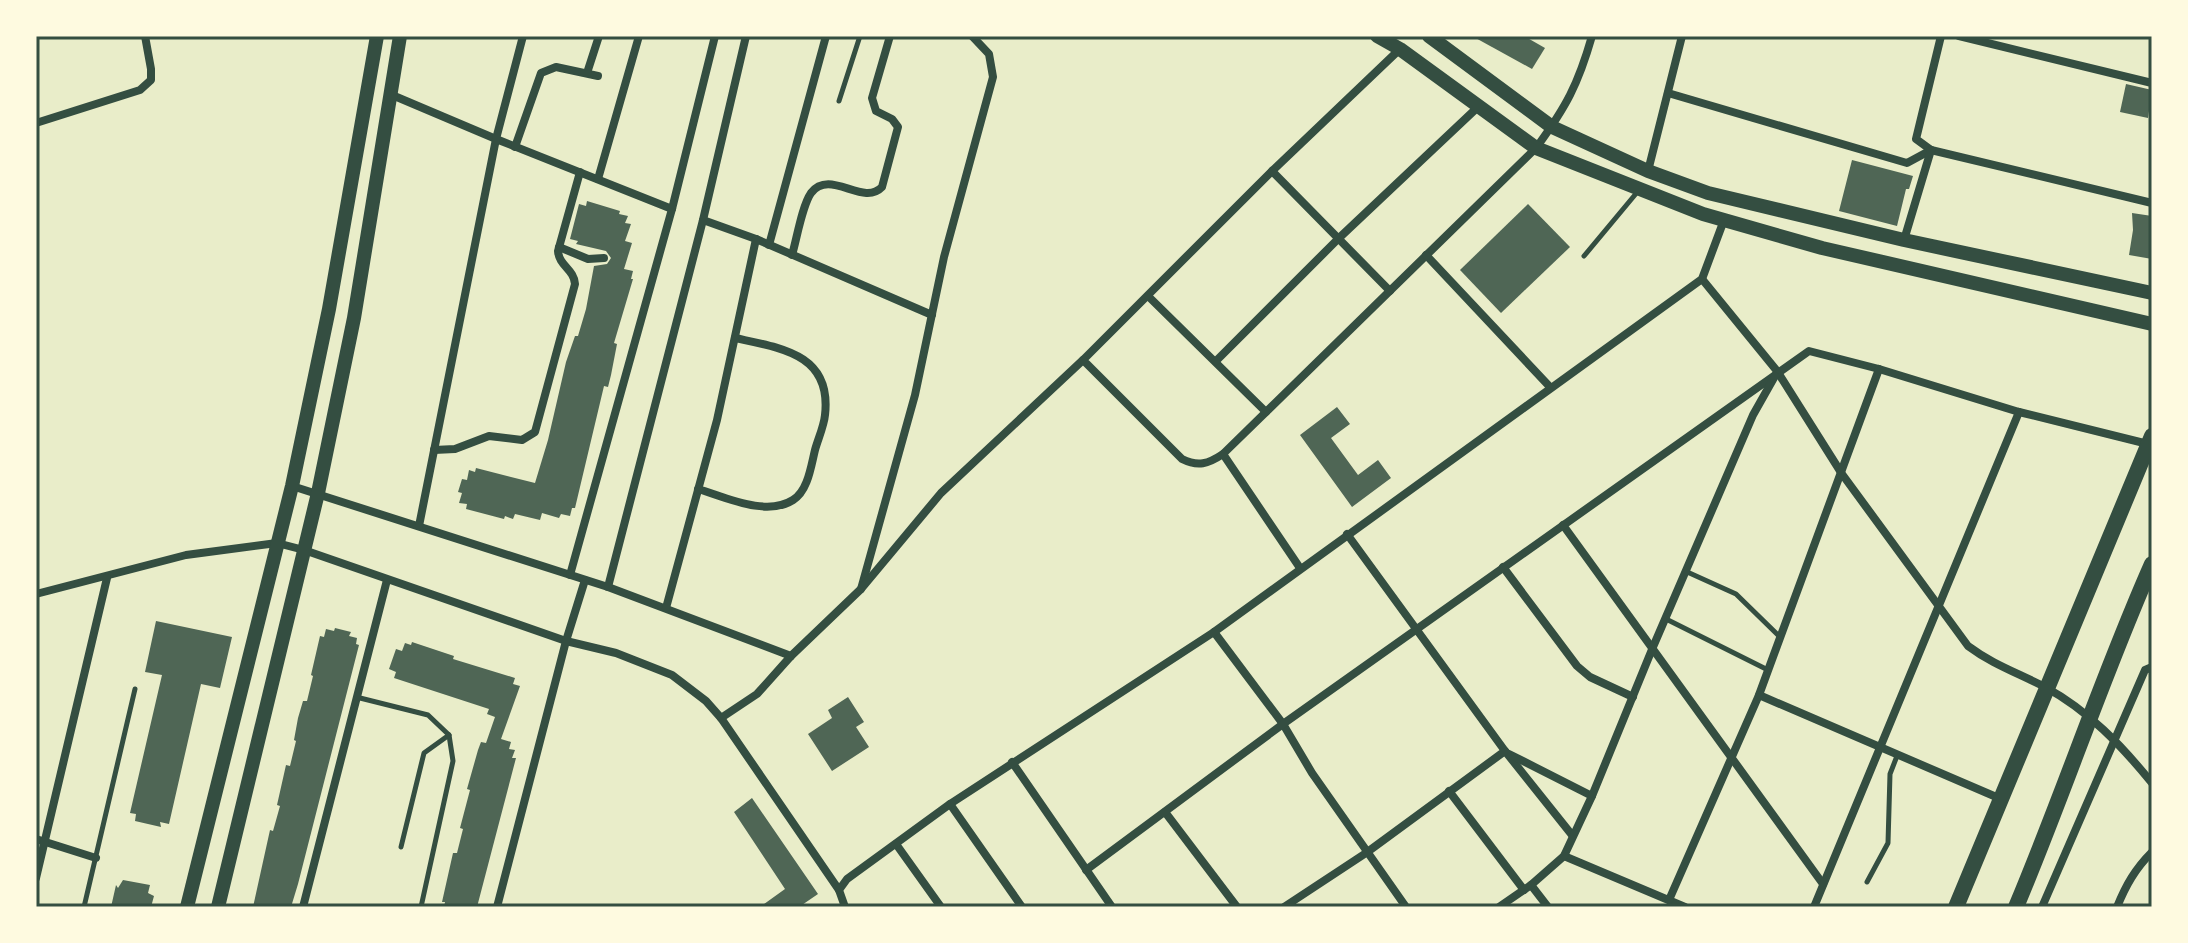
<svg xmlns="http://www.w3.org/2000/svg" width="2188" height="943" font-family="'Sofia Sans Condensed',sans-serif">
  <rect width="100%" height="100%" fill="#e9edc9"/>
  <g fill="#4f6655">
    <polygon points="1472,36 1524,36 1545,48 1532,69"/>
    <polygon points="2126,84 2152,90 2148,118 2120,112"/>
    <polygon points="1852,160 1913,176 1909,189 1906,189 1897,226 1839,211"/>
    <polygon points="587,201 620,211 619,214 628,216 625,223 631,224 625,241 632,243 624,269 633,271 631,279 633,279 614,343 617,344 611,375 608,387 604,386 575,508 572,508 570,516 561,514 559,518 542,513 540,520 515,514 513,519 505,516 504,519 466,509 467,504 459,503 462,493 458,492 462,479 467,480 469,470 475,472 476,468 535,483 548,440 566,362 575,336 578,336 586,309 594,266 607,264 611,258 606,251 576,244 578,241 570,239 579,204 586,206"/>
    <polygon points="1528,204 1570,247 1501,313 1460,270"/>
    <polygon points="2132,213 2152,216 2152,259 2129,255 2133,230"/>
    <polygon points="1337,407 1350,424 1331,438 1358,475 1378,460 1391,478 1352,507 1300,435"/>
    <polygon points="156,621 232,637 220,688 201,684 169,824 160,822 161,827 135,821 136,814 130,813 162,675 145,672"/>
    <polygon points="335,628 351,632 349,636 357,638 356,644 359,645 298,884 291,907 253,907 270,830 273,831 280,806 277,805 286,765 290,766 296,741 294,740 298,718 303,701 307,701 313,676 311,675 320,636 324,637 326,629 334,631"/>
    <polygon points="412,642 454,656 453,659 515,678 513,684 520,686 501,739 511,742 509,749 515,750 512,758 516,758 477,907 444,907 445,902 442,902 453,853 457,853 463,829 460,828 470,790 467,789 478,750 481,742 486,743 495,717 487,714 489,709 394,678 396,672 389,669 396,649 402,651 405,643 411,645"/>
    <polygon points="848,697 864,722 856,727 869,747 832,771 808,734 832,718 828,710"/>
    <polygon points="752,798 818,894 799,907 760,907 785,889 734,812"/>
    <polygon points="123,880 150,885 148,893 154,896 151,907 111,907 116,885 118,888"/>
  </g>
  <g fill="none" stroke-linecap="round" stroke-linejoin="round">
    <g stroke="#344e41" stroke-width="5">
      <polyline points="839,101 860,36"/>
      <polyline points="1584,256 1639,190"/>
      <polyline points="1685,571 1736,594 1780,637"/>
      <polyline points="1666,619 1768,670"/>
      <polyline points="356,697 428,715 449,735 453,761 421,907"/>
      <polyline points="401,847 424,753 449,735"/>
      <polyline points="1867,882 1888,843 1890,774 1897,756"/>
      <polyline points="84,907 135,689"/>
    </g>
    <g stroke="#344e41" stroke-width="8">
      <polyline points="1941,36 1916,139 1931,150 2152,203"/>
      <polyline points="1959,36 2152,83"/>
      <path d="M1400,49L1272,171L1083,360L1182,459C1198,467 1208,464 1223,454L1536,148C1566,107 1578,85 1592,36"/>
      <polyline points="587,73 599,36"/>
      <polyline points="1668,93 1907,163 1931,150"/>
      <polyline points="392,95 496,139 672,209"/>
      <polyline points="36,123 140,90 151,80 151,69 145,36"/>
      <polyline points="515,147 541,73 556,67 598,76"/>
      <polyline points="1272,171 1390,291"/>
      <polyline points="1648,171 1682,36"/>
      <polyline points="598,179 639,36"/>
      <polyline points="703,220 756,239 932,315"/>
      <polyline points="1904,240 1931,150"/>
      <polyline points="769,245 826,36"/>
      <polyline points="559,247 588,259 604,258"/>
      <path d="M792,255C797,238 802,206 811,193C830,168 863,207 882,187L898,127L892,119L876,111L872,98L890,36"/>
      <polyline points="1426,255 1550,387"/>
      <path d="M1702,279L1777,371L1842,474L1968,646C1992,664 2018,673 2045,687C2089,711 2121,745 2152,783"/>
      <polyline points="1148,296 1266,412"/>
      <polyline points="1216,361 1338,239 1479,106"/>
      <path d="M434,450L455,449L489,436L522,440L535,432L575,284C574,269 559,266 558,251L580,172"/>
      <polyline points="1223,454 1300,568"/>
      <polyline points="292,486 608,587 791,656"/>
      <path d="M698,489C725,497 766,517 793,500C808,491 811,466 815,450C818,439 824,426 825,415C832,354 781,348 735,338"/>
      <polyline points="1563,525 1823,884"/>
      <polyline points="419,526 496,139 523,36"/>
      <polyline points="1503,567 1577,666 1590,677 1633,697"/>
      <polyline points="570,575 672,209 715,36"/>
      <polyline points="608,587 703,220 746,36"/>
      <polyline points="861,589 915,395 944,257 993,77 989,54 972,36"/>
      <polyline points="36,594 186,555 277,543 304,550 566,641 616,653 672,675 706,701 721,718 839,890"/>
      <polyline points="666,608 717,420 756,239"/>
      <polyline points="1214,632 1283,724 1312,773 1406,907"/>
      <polyline points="1759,695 2001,799"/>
      <polyline points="721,718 757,694 791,656 861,589 941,493 1083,360"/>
      <polyline points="1505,751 1572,835"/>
      <polyline points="1509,754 1592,796"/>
      <polyline points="1012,762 1112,907"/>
      <polyline points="1449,791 1524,890"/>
      <polyline points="950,804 1022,907"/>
      <polyline points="1165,812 1237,907"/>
      <polyline points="36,839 96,858"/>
      <polyline points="896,844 941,907"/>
      <polyline points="1564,856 1685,907"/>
      <polyline points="1086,870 1283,724 1809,351 1879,369 2019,412 2148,444"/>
      <polyline points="36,878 107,578"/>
      <polyline points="1531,885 1548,907"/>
      <polyline points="1669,900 1759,695 1879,369"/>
      <polyline points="303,907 387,580"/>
      <polyline points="497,907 566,641 585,580"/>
      <polyline points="845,907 839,890 847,879 950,804 1214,632 1702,279 1724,220"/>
      <polyline points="1284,907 1366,853 1505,751 1347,534"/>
      <polyline points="1499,907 1531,885 1564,856 1592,796 1653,647 1753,415 1775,376"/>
      <polyline points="1814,907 2019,412"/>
      <polyline points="2042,907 2145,670 2152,667"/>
      <path d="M2117,907C2126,885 2135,869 2152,852"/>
    </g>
    <g stroke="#344e41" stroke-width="14">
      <polyline points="1377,36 1400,49 1536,148 1703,214 1822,248 2152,324"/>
      <polyline points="1429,36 1552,127 1648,171 1708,193 1904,240 2152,293"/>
      <polyline points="187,907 292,486 329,309 377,36"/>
      <polyline points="218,907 318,493 354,318 400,36"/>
    </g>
    <g stroke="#344e41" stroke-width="16">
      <polyline points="1956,907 2152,436"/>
      <path d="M2016,907C2064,793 2102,677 2152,564"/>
    </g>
  </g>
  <rect width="2188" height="943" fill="none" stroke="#fefae0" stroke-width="76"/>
  <rect x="38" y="38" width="2112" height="867" fill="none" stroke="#344e41" stroke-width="3"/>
</svg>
